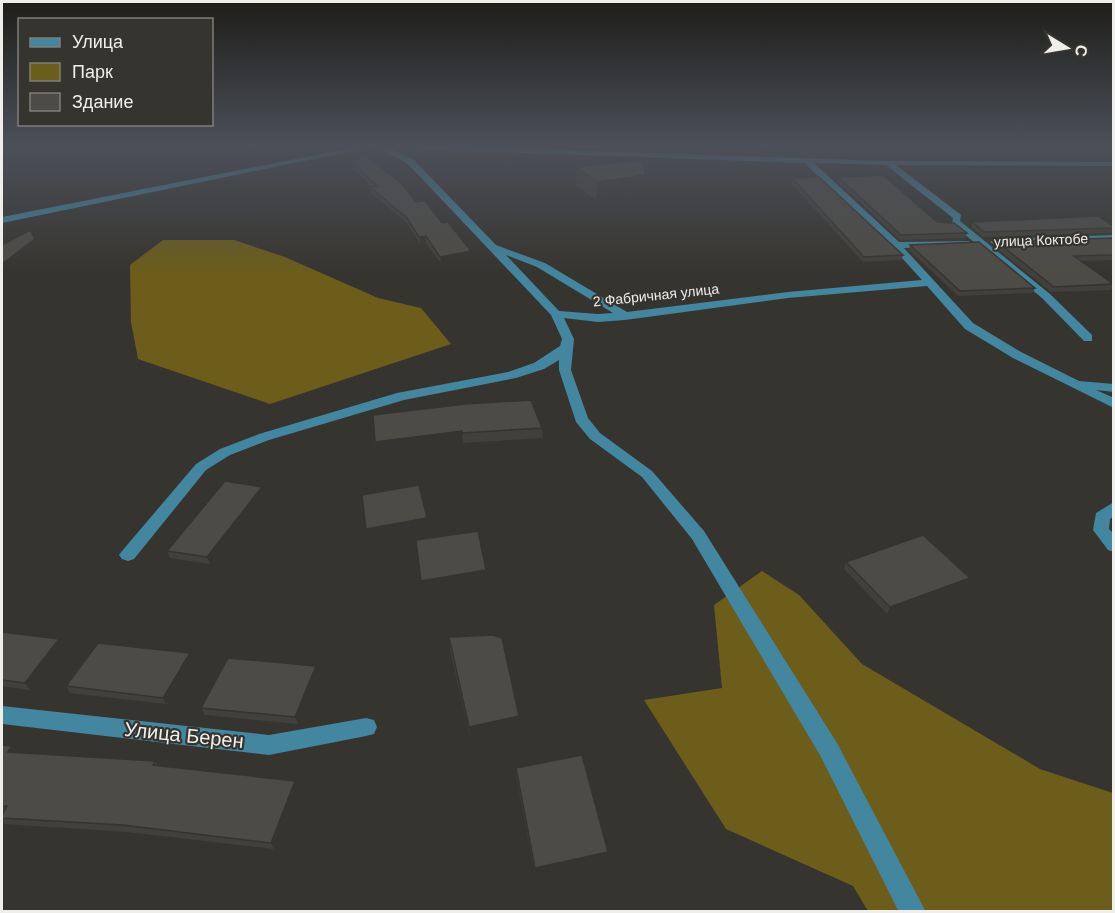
<svg xmlns="http://www.w3.org/2000/svg" width="1115" height="913" font-family="Arial,sans-serif">
  <rect width="100%" height="100%" fill="#36342f"/>
  <g fill="#6c5d1b">
    <polygon points="163,240 234,240 285,257 378,298 421,308 451,344 270,404 138,359 131,322 130,265"/>
    <polygon points="762,571 799,595 862,664 1040,769 1113,793 1113,911 868,911 853,886 726,829 644,700 722,688 714,605"/>
  </g>
  <g fill="none" stroke-linecap="round" stroke-linejoin="round">
    <g fill="#42869f" fill-rule="evenodd">
      <polygon points="356,147 372,147 2,223 2,217"/>
      <path d="M377,147H387L414,160L496,245L545,263L627,312L788,292L922,280L892,247L804,163L406,149L402,147H476L888,161L1114,162V166L896,165L961,215L960,221L1050,294L1092,335V341H1084L1042,298L952,224L953,218L886,165L814,163L899,242L969,241L970,243L965,246L904,248L973,323L1021,352L1079,381L1114,384V392L1096,390L1114,398V408L1013,358L965,329L927,286L788,298L625,320L598,322L564,318L574,339L571,370L588,418L600,433L652,471L704,531L837,743L926,912H899L821,757L692,539L642,477L590,439L576,422L559,370V360L544,369L516,378L404,400L269,440L230,455L206,470L134,559L128,561L122,559L119,555L122,551L196,464L220,449L259,434L397,393L508,372L534,363L560,346L562,339L551,315L408,164ZM506,255L537,267L613,313L598,314L559,311Z"/>
      <polygon points="1114,235 1114,241 995,245 990,242 995,239"/>
      <polygon points="1114,502 1114,516 1110,519 1109,529 1114,534 1114,552 1108,550 1093,530 1096,513"/>
      <polygon points="2,706 269,735 366,718 374,720 377,727 374,734 366,736 269,755 2,724"/>
    </g>
  </g>
  <g fill="#42403b">
    <polygon points="353,163 416,202 442,223 471,251 471,258 441,263 426,243 420,244 408,224 371,193 370,187 372,187 354,169"/>
    <polygon points="576,167 645,175 644,193 596,200 576,185"/>
    <polygon points="838,177 937,222 967,233 965,238 900,240 837,181"/>
    <polygon points="792,178 903,255 901,260 863,262 791,183"/>
    <polygon points="972,222 1113,226 1113,233 983,237 971,227"/>
    <polygon points="1113,238 1113,260 1081,261 1113,284 1111,290 1051,292 995,247 997,242"/>
    <polygon points="910,245 1035,288 1033,293 958,296 909,250"/>
    <polygon points="373,415 542,428 543,438 463,443 463,441 376,452"/>
    <polygon points="264,493 210,564 170,558 167,551"/>
    <polygon points="846,562 970,578 967,584 887,614 844,569"/>
    <polygon points="2,632 59,639 63,646 30,690 2,686"/>
    <polygon points="449,637 520,729 471,740 450,650"/>
    <polygon points="193,660 166,704 70,693 66,686"/>
    <polygon points="318,673 298,724 205,715 201,708"/>
    <polygon points="2,745 12,746 16,752 155,761 158,766 298,788 274,849 127,832 5,824 2,820 2,815 3,812 2,812"/>
    <polygon points="516,768 607,858 535,874 516,775"/>
  </g>
  <g fill="#363430">
    <polygon points="645,175 644,193 596,200 597,182"/>
    <polygon points="426,236 426,243 420,244 419,237"/>
    <polygon points="35,239 39,247 2,275 2,264"/>
    <polygon points="471,251 471,258 441,263 440,257"/>
    <polygon points="462,431 463,441 376,452 375,442"/>
    <polygon points="262,487 264,493 210,564 207,557"/>
    <polygon points="427,518 428,525 368,536 366,529"/>
    <polygon points="486,570 486,577 422,588 421,581"/>
    <polygon points="970,578 967,584 887,614 890,607"/>
    <polygon points="59,639 63,646 30,690 25,683"/>
    <polygon points="190,653 193,660 166,704 163,698"/>
    <polygon points="316,666 318,673 298,724 295,717"/>
    <polygon points="519,716 520,729 471,740 469,727"/>
    <polygon points="12,746 16,753 8,752"/>
    <polygon points="295,781 298,788 274,849 271,843"/>
    <polygon points="608,852 607,858 535,874 535,868"/>
  </g>
  <g fill="#4d4b45" stroke="#363430" stroke-width="1.5">
    <polygon points="363,153 402,184 416,202 425,201 442,223 448,222 471,251 440,257 426,236 419,237 407,218 370,187 377,186 353,163"/>
    <polygon points="643,160 645,175 597,182 576,167"/>
    <polygon points="883,175 937,222 954,223 967,233 901,235 838,177"/>
    <polygon points="819,177 903,255 864,257 792,178"/>
    <polygon points="1098,216 1113,226 1113,228 984,232 972,222"/>
    <polygon points="30,230 35,239 2,264 2,245"/>
    <polygon points="1113,238 1113,255 1074,256 1113,284 1054,287 997,242"/>
    <polygon points="979,242 1035,288 960,291 910,245"/>
    <polygon points="531,400 542,428 462,433 462,431 375,442 373,415 465,404"/>
    <polygon points="225,481 262,487 207,557 167,551"/>
    <polygon points="419,485 427,518 366,529 362,495"/>
    <polygon points="478,531 486,570 421,581 416,540"/>
    <polygon points="923,535 970,578 890,607 846,562"/>
    <polygon points="2,632 59,639 25,683 2,680"/>
    <polygon points="493,635 502,638 519,716 469,727 449,637"/>
    <polygon points="98,643 190,653 163,698 66,686"/>
    <polygon points="228,658 316,666 295,717 201,708"/>
    <polygon points="2,745 12,746 8,752 155,761 153,765 295,781 271,843 123,825 2,818 2,815 7,806 2,806"/>
    <polygon points="582,755 608,852 535,868 516,768"/>
  </g>
  <linearGradient id="sky" x2="0" y2="1"><stop stop-color="#1e1d1a"/><stop offset="0.53" stop-color="#4c5058"/><stop offset="1" stop-color="#4c5058" stop-opacity="0"/></linearGradient>
  <rect width="1115" height="275" fill="url(#sky)"/>
  <g text-anchor="middle" stroke-width="4.5" stroke-linejoin="round" paint-order="stroke">
    <g font-size="14" fill="#efeeeb" stroke="#36342f">
      <text transform="translate(1041 240) rotate(-2)" y="5">улица Коктобе</text>
      <text transform="translate(656 295) rotate(-6)" y="5">2 Фабричная улица</text>
    </g>
    <g font-size="20" fill="#efeeeb" stroke="#36342f">
      <text transform="translate(184 735) rotate(6)" y="7">Улица Берен</text>
    </g>
  </g>
  <rect width="1115" height="913" fill="none" stroke="#efeeeb" stroke-width="6"/>
  <rect x="18" y="18" width="195" height="108" fill="#36342f" stroke="#807e7a" stroke-width="1.5"/>
  <rect x="30" y="38" width="30" height="9" fill="#42869f" stroke="#807e7a" stroke-width="1.5"/>
  <text x="72" y="48" font-size="18" fill="#efeeeb">Улица</text>
  <rect x="30" y="63" width="30" height="18" fill="#6c5d1b" stroke="#807e7a" stroke-width="1.5"/>
  <text x="72" y="78" font-size="18" fill="#efeeeb">Парк</text>
  <rect x="30" y="93" width="30" height="18" fill="#4d4b45" stroke="#807e7a" stroke-width="1.5"/>
  <text x="72" y="108" font-size="18" fill="#efeeeb">Здание</text>
  <g transform="translate(1067 48) rotate(101)" stroke="#36342f" stroke-width="4.5" paint-order="stroke">
  <path d="M0-4.5L10 22L0 15L-10 22Z" fill="#efeeeb"/>
  <text y="-9" font-size="16" font-weight="bold" text-anchor="middle" fill="#efeeeb">С</text>
  </g>
</svg>
